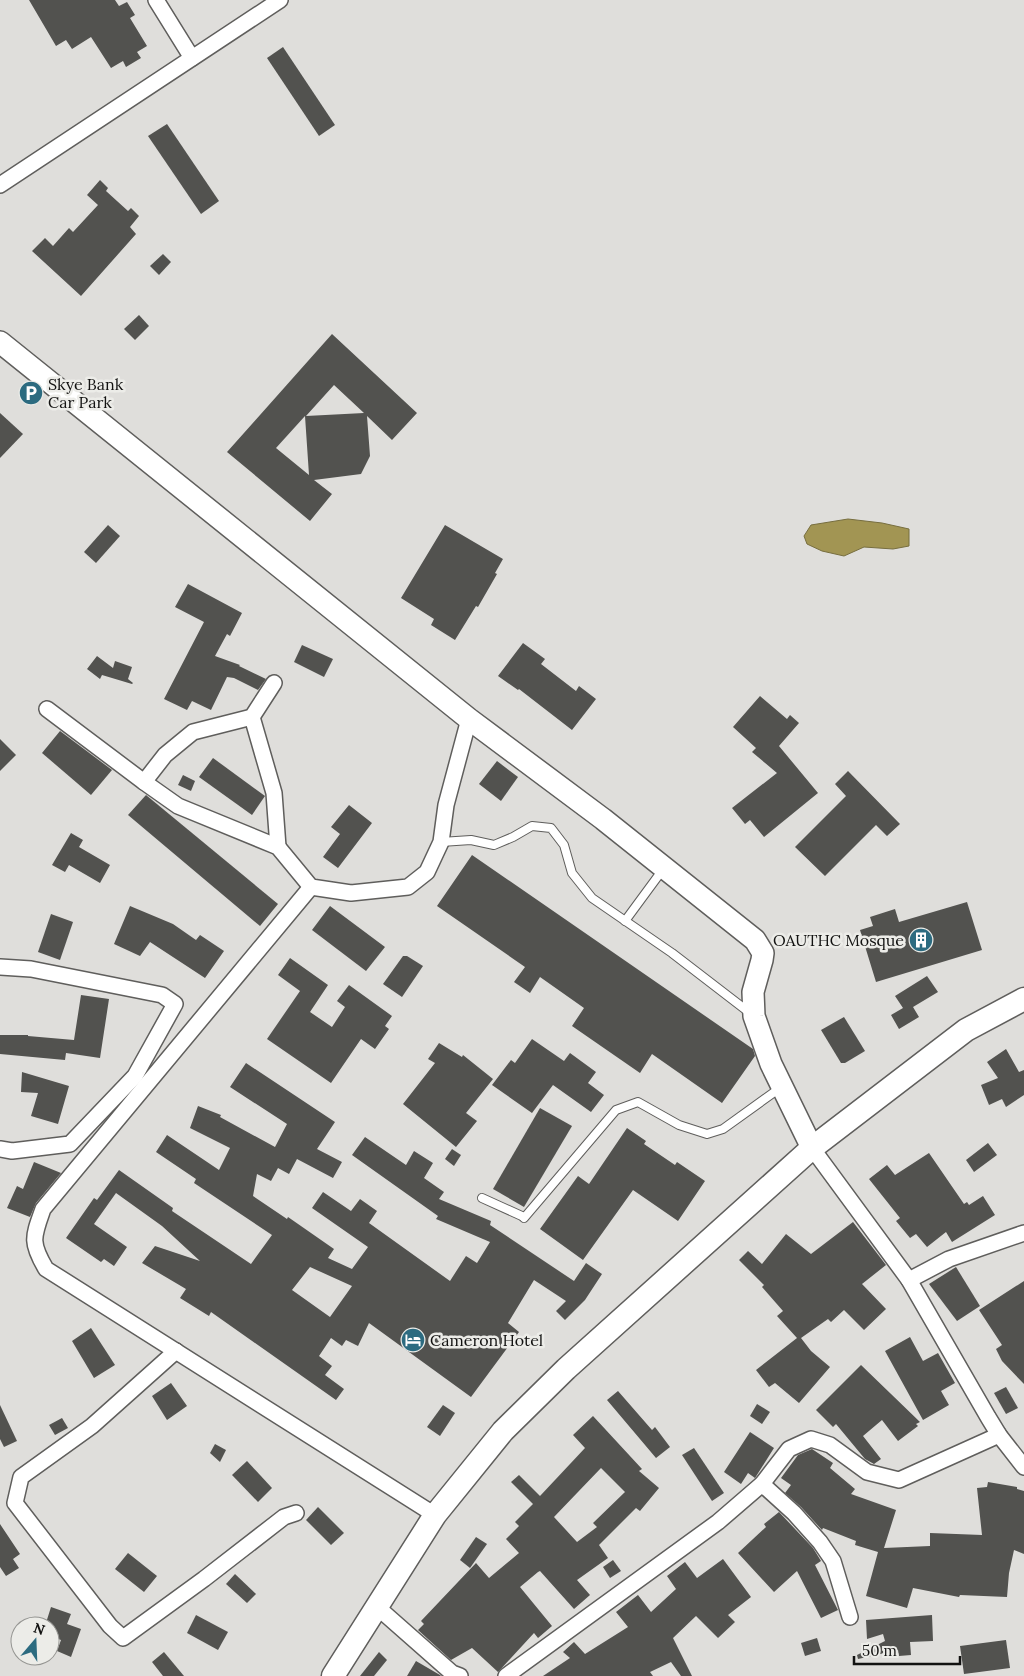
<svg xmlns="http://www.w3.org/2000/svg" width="1024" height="1676" font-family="Lora,serif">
  <rect width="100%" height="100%" fill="#dfdedb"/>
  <polygon fill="#a29553" stroke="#776e3f" points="848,519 882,523 909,529 909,546 893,549 864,547 844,556 822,551 807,544 804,536 811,525"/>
  <g fill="#52524f" fill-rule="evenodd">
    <polygon points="29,0 115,0 119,6 127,2 135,15 130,18 147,46 137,52 141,58 126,67 123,61 111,68 91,37 72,49 66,40 56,46"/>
    <polygon points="283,47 335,125 319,136 267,58"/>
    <polygon points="167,124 219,201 201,214 148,136"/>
    <polygon points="100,180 108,188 106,191 128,211 131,208 139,216 130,227 136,234 81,296 32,251 45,238 53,246 69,228 73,232 98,205 87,195"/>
    <polygon points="163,254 171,262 159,275 150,266"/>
    <polygon points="139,315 149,326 135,340 124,329"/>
    <path d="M332,334L417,413L392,440L367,416L370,456L361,474L314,480L332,494L310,521L227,452ZM334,385L364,413L306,416ZM305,416L309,475L276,448Z"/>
    <polygon points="0,413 23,434 0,458"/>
    <polygon points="108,525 120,536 96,563 84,552"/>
    <polygon points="445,525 503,559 495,573 497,574 478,607 476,606 455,640 431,625 434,619 401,598"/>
    <polygon points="188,584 242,613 230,636 227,634 215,656 240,665 239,666 266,679 258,690 234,678 227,677 211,710 192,701 187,710 164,699 204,622 175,607"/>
    <polygon points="523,643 545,659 541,664 576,691 579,686 596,699 572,730 519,689 518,690 498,676"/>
    <polygon points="302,645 333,659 324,677 294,662"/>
    <polygon points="97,656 113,668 115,661 132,667 128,679 133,683 132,684 102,675 100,679 87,669"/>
    <polygon points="760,696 787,719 790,715 799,723 779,746 818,793 764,837 750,820 745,824 732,808 777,773 752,752 756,748 733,727"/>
    <polygon points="60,731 112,770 91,795 42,753"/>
    <polygon points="0,739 16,755 0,771"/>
    <polygon points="213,758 265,796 252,815 199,777"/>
    <polygon points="497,761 518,777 501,801 479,784"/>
    <polygon points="848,771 900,824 887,836 876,825 825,876 795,847 846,796 835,784"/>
    <polygon points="183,775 195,781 191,791 178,785"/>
    <polygon points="146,795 278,904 260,926 128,815"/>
    <polygon points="349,805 372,823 338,868 323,857 340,834 331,827"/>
    <polygon points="71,833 83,840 79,847 110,865 100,883 69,865 65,872 52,865"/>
    <polygon points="472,855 753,1049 755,1056 722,1103 652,1054 640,1073 572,1026 584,1008 540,977 530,993 514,982 525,967 437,906"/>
    <polygon points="967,902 982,950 876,982 860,930 873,926 870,917 895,909 899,922"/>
    <polygon points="130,906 173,924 196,940 200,935 224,951 205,978 150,942 140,956 114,944"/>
    <polygon points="330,906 385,947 366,971 312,930"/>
    <polygon points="51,914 73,922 60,960 38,952"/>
    <polygon points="403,956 407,956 423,966 402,997 383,984"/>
    <polygon points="290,958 328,985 310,1012 332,1027 345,1007 337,1001 349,985 392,1016 385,1026 389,1029 375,1049 361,1039 331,1083 267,1039 300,991 278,975"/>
    <polygon points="927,976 938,992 913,1007 919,1017 899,1029 891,1015 903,1008 895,996"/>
    <polygon points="81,995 109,999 100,1058 66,1053 65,1060 0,1054 0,1035 28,1035 28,1036 74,1040"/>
    <polygon points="844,1017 865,1051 845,1063 841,1063 821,1030"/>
    <polygon points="532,1039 564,1061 570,1053 596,1072 588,1083 604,1095 591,1112 553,1085 532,1113 492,1085 511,1060 515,1063"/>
    <polygon points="439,1043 462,1057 463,1055 493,1079 466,1113 477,1121 456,1147 403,1104 435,1063 428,1059"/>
    <polygon points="1006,1049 1019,1072 1024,1070 1024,1095 1006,1107 1002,1099 989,1105 981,1085 998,1078 987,1062"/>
    <path d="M246,1063L335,1122L317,1149L342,1162L333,1178L297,1159L289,1174L278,1168L271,1181L257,1174L253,1196L287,1219L288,1217L334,1249L328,1258L352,1269L368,1247L312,1208L323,1192L351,1211L360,1199L377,1211L369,1223L450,1281L466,1256L477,1263L490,1242L436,1219L438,1216L352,1155L365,1137L406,1165L414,1151L433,1163L424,1178L444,1192L439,1199L491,1221L490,1225L574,1281L586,1263L602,1274L585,1300L565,1320L556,1311L566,1301L534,1280L508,1323L519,1332L471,1397L369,1323L358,1346L346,1340L342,1346L331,1338L319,1356L332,1366L325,1375L344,1389L336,1400L211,1312L209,1316L180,1298L186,1289L142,1263L155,1246L200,1261L162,1226L116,1193L94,1224L127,1247L114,1266L104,1259L101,1262L66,1238L94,1198L97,1200L119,1170L173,1208L172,1211L251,1264L272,1235L194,1183L196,1179L156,1152L167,1135L219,1170L230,1148L190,1128L198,1106L221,1115L220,1117L275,1147L287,1124L230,1087ZM310,1267L352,1286L330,1317L292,1290Z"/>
    <polygon points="22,1072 69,1086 58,1124 31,1116 38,1093 21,1092"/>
    <polygon points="540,1108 572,1126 524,1207 493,1189"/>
    <polygon points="627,1128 646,1141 644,1144 675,1165 677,1162 705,1181 678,1221 633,1190 583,1260 540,1229 578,1176 589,1184"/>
    <polygon points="988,1143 997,1155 974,1172 966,1160"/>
    <polygon points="452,1149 461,1155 454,1166 445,1159"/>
    <polygon points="929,1153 964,1204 967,1202 969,1205 983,1196 995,1215 952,1242 946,1232 927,1247 916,1234 910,1238 896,1221 900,1218 869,1179 887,1165 895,1175"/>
    <polygon points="34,1162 61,1173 36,1203 30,1217 7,1208 17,1186 23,1189"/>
    <polygon points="853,1222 886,1265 862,1284 886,1309 864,1330 844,1310 831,1322 828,1319 801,1338 811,1351 830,1367 799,1403 775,1383 769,1387 756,1370 797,1338 777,1316 783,1311 762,1287 764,1285 739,1260 748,1251 762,1264 786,1234 811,1254"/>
    <polygon points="956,1267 980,1306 957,1321 929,1284"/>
    <polygon points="1024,1281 1024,1384 1002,1361 996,1349 1002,1345 979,1310"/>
    <polygon points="91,1328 115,1365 94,1378 72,1341"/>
    <polygon points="910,1337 923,1361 938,1353 955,1383 941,1391 949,1405 923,1420 885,1351"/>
    <polygon points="861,1365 920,1422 916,1424 918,1426 898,1441 882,1420 863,1436 881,1459 874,1464 865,1459 836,1424 833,1427 816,1410"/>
    <polygon points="171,1383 187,1406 167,1420 152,1396"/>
    <polygon points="1006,1387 1018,1408 1006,1414 994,1393"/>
    <polygon points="618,1391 652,1430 655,1427 670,1447 656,1458 607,1400"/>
    <polygon points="757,1404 770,1412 762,1424 750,1416"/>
    <polygon points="0,1405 17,1441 4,1447 0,1439"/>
    <polygon points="443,1405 455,1413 440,1436 427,1427"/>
    <path d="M593,1416L642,1469L639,1471L659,1488L640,1511L636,1508L599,1545L608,1558L577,1580L590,1595L574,1609L540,1571L538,1572L520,1587L552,1626L538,1638L534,1633L498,1672L472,1648L451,1660L418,1630L424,1624L421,1621L476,1563L489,1578L519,1553L506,1539L519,1526L515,1522L533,1504L511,1482L519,1475L540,1496L585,1448L573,1435ZM601,1468L625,1492L593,1523L597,1527L577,1542L554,1517Z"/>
    <polygon points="62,1418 68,1428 55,1435 49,1425"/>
    <polygon points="750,1432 774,1448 755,1478 748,1473 741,1484 724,1472"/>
    <polygon points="215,1444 226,1450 220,1462 210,1453"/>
    <polygon points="694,1448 724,1493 712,1501 682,1455"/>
    <polygon points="812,1449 833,1463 830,1468 855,1489 851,1494 896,1510 884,1548 930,1546 930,1533 982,1535 977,1488 987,1487 988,1482 1017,1487 1017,1489 1024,1491 1024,1554 1014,1550 1009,1573 1007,1597 960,1595 959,1597 913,1588 907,1608 866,1596 878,1552 855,1545 856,1541 823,1528 822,1530 801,1507 785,1493 791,1485 781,1478 798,1455"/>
    <polygon points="247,1461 272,1488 258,1502 232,1475"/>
    <polygon points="318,1507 344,1533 331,1545 306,1520"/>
    <polygon points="779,1512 813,1548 821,1561 815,1565 838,1610 821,1618 797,1571 774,1592 738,1553 766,1527 764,1524"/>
    <polygon points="0,1524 20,1554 13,1559 19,1568 6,1576 0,1567"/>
    <polygon points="476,1537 487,1544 470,1568 460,1560"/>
    <polygon points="128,1553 157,1576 144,1592 115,1569"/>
    <polygon points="723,1559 751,1597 728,1615 735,1622 718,1638 696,1616 673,1638 692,1676 681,1676 671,1662 650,1672 653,1676 543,1676 570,1658 563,1652 574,1642 585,1654 628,1627 616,1612 638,1595 651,1612 676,1589 667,1576 685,1562 697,1578"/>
    <polygon points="613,1560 621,1571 610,1578 603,1567"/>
    <polygon points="235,1574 256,1594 247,1603 226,1584"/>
    <polygon points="51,1607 71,1614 67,1624 81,1629 71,1657 57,1651 61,1640 50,1636 50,1626 45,1626"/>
    <polygon points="196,1615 228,1632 218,1650 187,1633"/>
    <polygon points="932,1615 933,1641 910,1642 911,1655 899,1656 898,1650 858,1659 857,1655 885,1641 883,1634 867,1639 866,1620"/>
    <polygon points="817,1638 821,1651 805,1656 801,1643"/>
    <polygon points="1006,1640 1010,1668 964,1674 960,1646"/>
    <polygon points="164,1652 184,1676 163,1676 152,1662"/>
    <polygon points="379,1652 387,1660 374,1676 360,1676"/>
    <polygon points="416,1661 440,1675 441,1676 407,1676"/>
  </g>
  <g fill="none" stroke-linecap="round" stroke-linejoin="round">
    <g stroke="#5f5e5c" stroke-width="10">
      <g id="lane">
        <polyline points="441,842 471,840 494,845 513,837 532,826 551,828 564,845 572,873 592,898 672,953 750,1013"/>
        <polyline points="625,921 664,868"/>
        <polyline points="482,1198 524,1217"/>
        <polyline points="524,1218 616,1110 638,1102 679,1125 707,1134 723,1129 780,1088"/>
      </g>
    </g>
    <g stroke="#5f5e5c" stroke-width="18">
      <g id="street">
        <polyline points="156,0 192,58"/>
        <polyline points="0,185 280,0"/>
        <polyline points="47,709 144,782 178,806 278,847 311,887 351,893 408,887 427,872 441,842 446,805 469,719"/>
        <polyline points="252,717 274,793 278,847"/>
        <polyline points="144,782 165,755 193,732 252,717 274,683"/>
        <path d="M311,887L43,1209C33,1237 30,1242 46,1269L435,1515"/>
        <polyline points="0,967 31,969 162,995 175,1004 135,1076 70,1144 12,1151 0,1149"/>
        <polyline points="812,1148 909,1280 988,1417 999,1435 1024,1467"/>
        <polyline points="909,1280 949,1259 1024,1233"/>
        <polyline points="176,1351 92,1426 21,1477 15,1503 110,1626 123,1638 204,1579 284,1517 296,1513"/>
        <polyline points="762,1484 794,1513 820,1542 833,1561 850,1617"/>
        <polyline points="376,1606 452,1673 460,1676"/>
        <polyline points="506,1676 718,1522 762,1484 789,1449 811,1439 830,1445 867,1472 899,1480 999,1435"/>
      </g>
    </g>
    <g stroke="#5f5e5c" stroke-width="24">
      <polyline id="secondary" points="0,342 469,719 603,819 755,940 763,953 762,960 753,992 754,1016 771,1064 812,1148"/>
    </g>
    <g stroke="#5f5e5c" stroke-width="25">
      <polyline id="primary" points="333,1676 435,1515 503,1431 566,1369 812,1148 966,1030 1024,999"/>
    </g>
    <use href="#lane" stroke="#fff" stroke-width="8"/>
    <use href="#street" stroke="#fff" stroke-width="15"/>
    <use href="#secondary" stroke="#fff" stroke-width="21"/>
    <use href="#primary" stroke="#fff" stroke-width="22"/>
  </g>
  <defs>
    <g id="parking-disc" transform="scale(1.25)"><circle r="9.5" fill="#2c6b80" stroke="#ecece8"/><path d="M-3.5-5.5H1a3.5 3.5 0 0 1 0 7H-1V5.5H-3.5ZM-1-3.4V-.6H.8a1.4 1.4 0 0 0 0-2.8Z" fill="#fff"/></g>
    <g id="building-disc" transform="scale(1.25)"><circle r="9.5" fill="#2c6b80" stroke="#ecece8"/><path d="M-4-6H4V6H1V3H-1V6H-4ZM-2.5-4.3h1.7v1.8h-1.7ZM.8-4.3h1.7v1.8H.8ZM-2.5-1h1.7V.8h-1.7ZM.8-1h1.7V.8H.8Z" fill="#fff"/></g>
    <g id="hotel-disc" transform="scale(1.25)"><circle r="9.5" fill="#2c6b80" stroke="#ecece8"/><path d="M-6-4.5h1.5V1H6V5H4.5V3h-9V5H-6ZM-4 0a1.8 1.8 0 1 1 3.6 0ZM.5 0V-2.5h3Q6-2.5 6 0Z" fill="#fff"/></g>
  </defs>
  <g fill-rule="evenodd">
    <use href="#parking-disc" x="31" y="393"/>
    <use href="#building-disc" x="921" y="940"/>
    <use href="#hotel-disc" x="413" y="1340"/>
  </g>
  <g text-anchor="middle" stroke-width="5" stroke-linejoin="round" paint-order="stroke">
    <g font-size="16" fill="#121211" stroke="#ecece8" text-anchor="start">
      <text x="48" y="390">Skye Bank<tspan x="48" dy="18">Car Park</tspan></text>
      <text x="904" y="946" text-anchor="end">OAUTHC Mosque</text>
      <text x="430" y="1346">Cameron Hotel</text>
    </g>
  </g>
  <g transform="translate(35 1641) rotate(19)"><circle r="24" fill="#ecece8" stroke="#959592"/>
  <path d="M0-4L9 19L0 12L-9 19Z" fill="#2c6b80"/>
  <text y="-8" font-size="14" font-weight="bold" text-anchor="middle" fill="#121211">N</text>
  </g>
  <path d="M854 1656v8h106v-8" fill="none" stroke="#121211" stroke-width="2.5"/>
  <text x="862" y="1656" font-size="15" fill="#121211" stroke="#ecece8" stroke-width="4" paint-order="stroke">50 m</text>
</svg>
